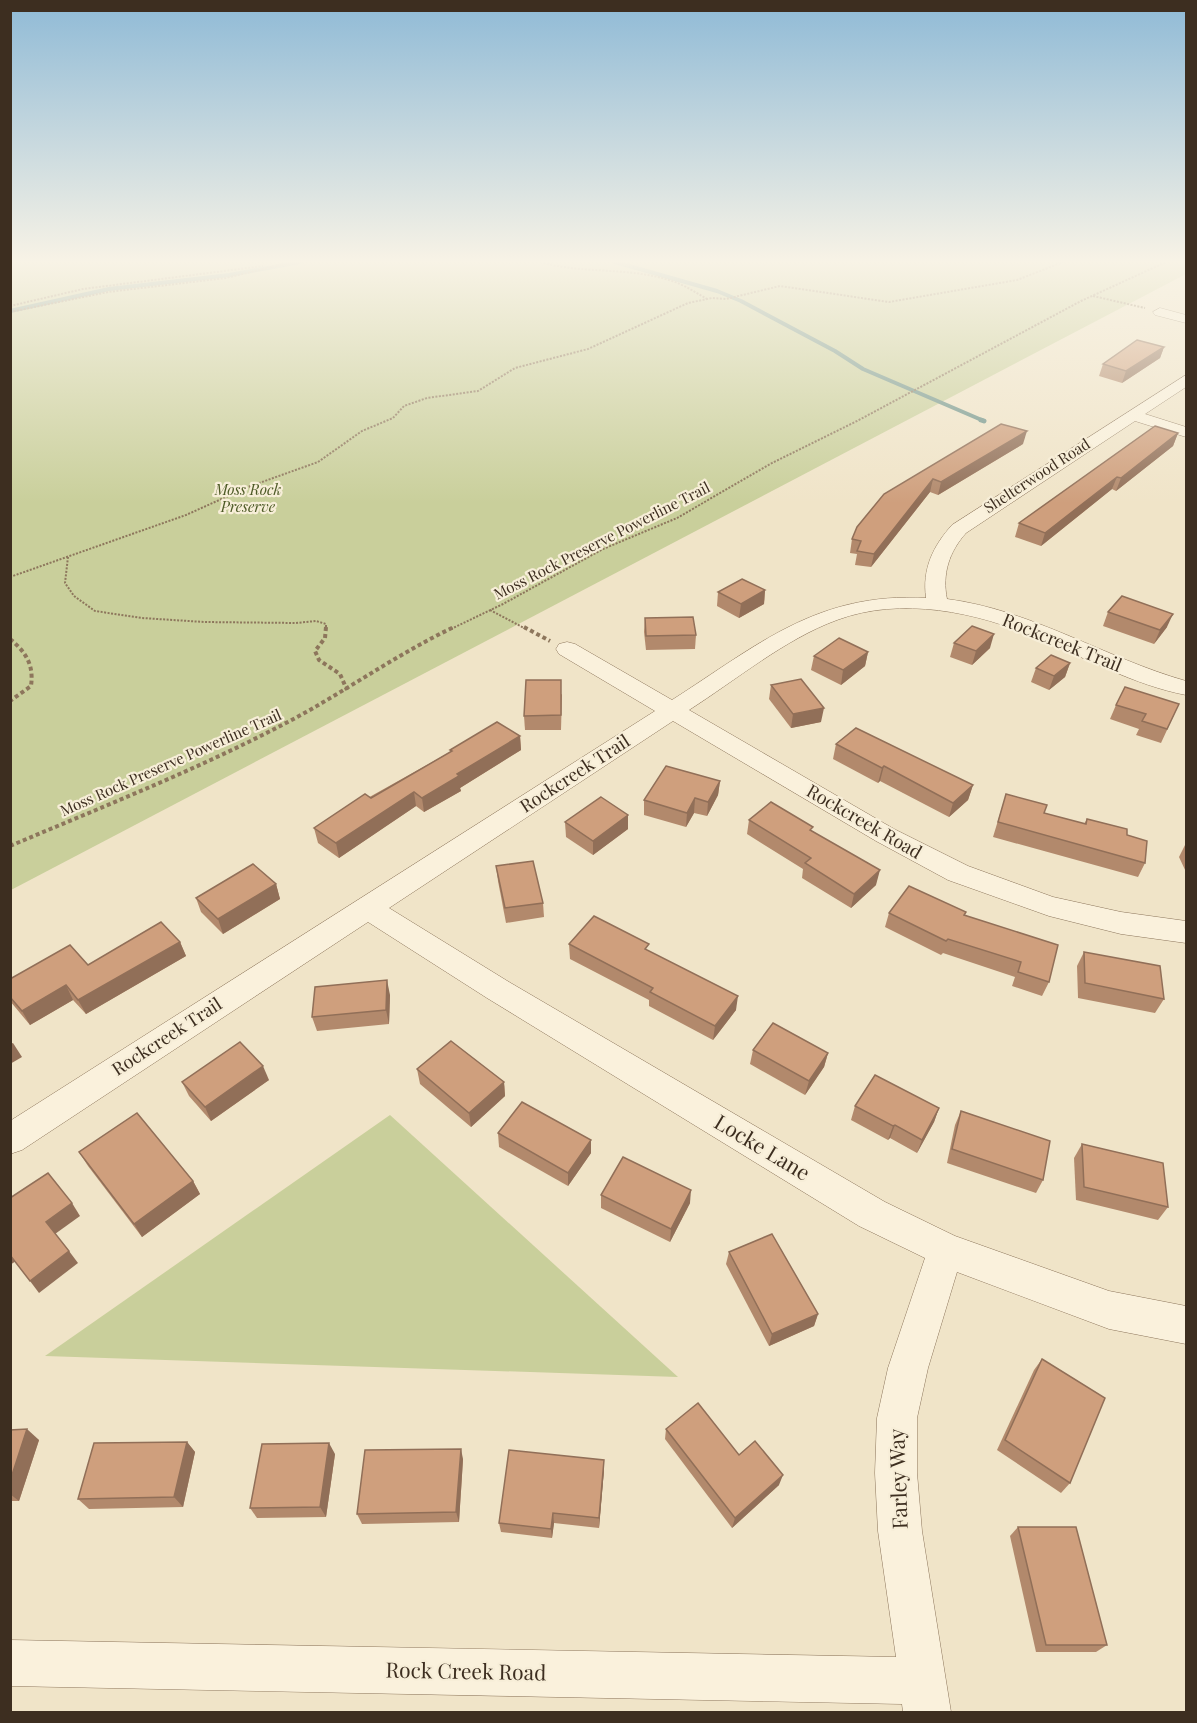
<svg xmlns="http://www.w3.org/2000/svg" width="1197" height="1723" font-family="'Playfair Display',serif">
  <rect width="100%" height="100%" fill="#f0e4c8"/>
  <g fill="#c9cf9b">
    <polygon points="11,262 1186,262 1186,274 11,890"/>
    <polygon points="390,1115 678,1377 45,1356"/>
  </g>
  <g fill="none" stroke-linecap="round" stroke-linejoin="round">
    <g stroke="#6f938a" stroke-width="4">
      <polyline points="615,262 717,291 741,301 835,351 863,369 984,421"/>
      <polyline points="10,311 109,289 229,275 300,262"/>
    </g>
    <polyline stroke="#6f938a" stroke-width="5" points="981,420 984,421"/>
    <g stroke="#8d765c" stroke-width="1">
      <g id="minor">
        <polygon points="1160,308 1186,315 1186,323 1155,315 1153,312"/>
        <path d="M1186,375V387L1145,414L1186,427V437L1135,421L966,533C949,552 942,574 947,599C1032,610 1105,658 1186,681V695C1134,685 1086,658 1037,638C977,612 901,596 837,620C785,639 736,680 689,710L894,829L968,866L1053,897L1121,912L1186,921V943L1121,934L1049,916L948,880L876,841L673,721L389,908L509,982L885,1202L955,1236L1109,1291L1186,1306V1344L1109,1329L957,1272L928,1368L917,1418V1473L922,1531L951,1712H903L902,1704L10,1686V1640L896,1657L878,1531L875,1473L877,1418L888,1368L925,1258L859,1226L487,998L368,922L22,1150L10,1154V1121L655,711L559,654L556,649L559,644L567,642L575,644L672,700C758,645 817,592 926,598C922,569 933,546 952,525Z"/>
      </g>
    </g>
    <g stroke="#8d765c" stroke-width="2" stroke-dasharray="2 1.5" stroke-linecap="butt">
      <path d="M540,262C582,274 628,267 669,280C683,284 695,292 707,299"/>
      <polyline points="1093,296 1145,308"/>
      <polyline points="10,306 83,289 263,266"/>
      <polyline points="10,312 108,292 226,278 292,262"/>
      <polyline points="68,557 65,583 74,596 95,611 142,618 204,622 296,623 316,621 326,624 326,629"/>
      <polyline points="10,577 186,515 248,487 318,462 362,431 393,418 404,406 427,398 478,391 515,368 588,349 688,303 712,298 726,299 780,286 889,302 1017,280 1063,262"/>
      <polyline points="490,610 526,629"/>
      <polyline points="451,629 503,604 603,549 677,518 772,463 857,421 1081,301 1166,262"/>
    </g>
    <g stroke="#8d765c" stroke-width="4" stroke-dasharray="4 3" stroke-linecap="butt">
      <polyline points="326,627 325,638 315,651 319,660 340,674 347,690"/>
      <polyline points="524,627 550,641"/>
      <path d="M10,639C26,652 34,665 31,686L10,701"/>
      <path d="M10,846C102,807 196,770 284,724C342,694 395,655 454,627"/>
    </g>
    <use href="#minor" fill="#faf1dc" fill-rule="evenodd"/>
  </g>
  <g fill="#b2896c">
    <polygon points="1164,347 1160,358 1122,383 1099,376 1103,364"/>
    <polygon points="1178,433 1173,446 1116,491 1112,489 1041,546 1015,537 1019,523"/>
    <polygon points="1023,444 938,495 930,492 871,567 855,565 857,554 850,553 852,539 884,494"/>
    <polygon points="765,590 764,604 739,618 717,606 718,592"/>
    <polygon points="1108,612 1167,627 1154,644 1103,626"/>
    <polygon points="645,618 696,635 695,649 646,650 644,632"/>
    <polygon points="954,643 990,648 972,665 950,657"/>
    <polygon points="868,652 865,666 841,685 811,670 814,656"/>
    <polygon points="1070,663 1065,677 1049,690 1031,682 1036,668"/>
    <polygon points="771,685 821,722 791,728 769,699"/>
    <polygon points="562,694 561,730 525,730 524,716"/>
    <polygon points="1179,704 1161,743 1136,735 1139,729 1110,719 1116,705"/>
    <polygon points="520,736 521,750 460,788 461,791 424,812 416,806 339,858 318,843 314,828 450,752 450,750"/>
    <polygon points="836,744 973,785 968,800 949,817 880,781 878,783 833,759"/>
    <polygon points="720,781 718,795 707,816 694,813 686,827 644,815 644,800"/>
    <polygon points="1006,794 1044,813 1084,824 1087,819 1127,835 1145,863 1138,877 993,837"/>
    <polygon points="628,815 628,829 593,855 566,837 565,822"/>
    <polygon points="749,820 813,831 876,885 851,908 802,878 803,869 747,834"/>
    <polygon points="1186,843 1186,872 1179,857"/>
    <polygon points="496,866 543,903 544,917 506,923 498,881"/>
    <polygon points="276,884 280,899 223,934 201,912 196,898"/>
    <polygon points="966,912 965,915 1049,982 1042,996 1012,986 1015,977 943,953 941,955 885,927 889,913"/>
    <polygon points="180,942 186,956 86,1014 73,1000 30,1025 10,1001 10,979 88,965"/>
    <polygon points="569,944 648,950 736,1010 713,1040 649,1006 649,1000 570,959"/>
    <polygon points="1084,952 1164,999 1155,1013 1078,998 1077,966"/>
    <polygon points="390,995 389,1024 317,1031 312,1017"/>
    <polygon points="753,1050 828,1053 824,1067 805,1095 750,1064"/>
    <polygon points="417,1069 504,1082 505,1096 471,1127 420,1084"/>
    <polygon points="269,1080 211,1121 189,1096 182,1082"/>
    <polygon points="855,1106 939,1108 934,1122 917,1153 890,1138 888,1140 851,1120"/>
    <polygon points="961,1111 1043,1180 1036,1193 947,1163 955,1125"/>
    <polygon points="498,1133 591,1153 568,1186 499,1147"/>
    <polygon points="1082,1144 1168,1207 1158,1220 1076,1200 1074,1158"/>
    <polygon points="79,1152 193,1181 200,1194 142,1237 88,1166"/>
    <polygon points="601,1195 690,1203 670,1242 601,1208"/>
    <polygon points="729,1252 818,1314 814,1326 769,1346 726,1264"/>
    <polygon points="1042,1359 1070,1483 1061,1493 997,1450 1034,1370"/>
    <polygon points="666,1429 739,1455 779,1485 732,1528 665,1439"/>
    <polygon points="10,1430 39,1440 19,1501 10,1501"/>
    <polygon points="187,1442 195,1452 183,1507 89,1509 78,1499"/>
    <polygon points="335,1454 326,1517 257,1518 250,1508"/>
    <polygon points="463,1459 459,1522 362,1524 357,1514"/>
    <polygon points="604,1470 599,1528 554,1523 552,1538 501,1532 499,1523"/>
    <polygon points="1018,1527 1107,1645 1096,1652 1036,1652 1010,1536"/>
  </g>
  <g fill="#916f58">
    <polygon points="1164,347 1160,358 1122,383 1126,371"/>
    <polygon points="1027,431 1023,444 938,495 941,482"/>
    <polygon points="1178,433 1173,446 1116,491 1121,478"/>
    <polygon points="1117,477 1112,489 1041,546 1045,533"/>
    <polygon points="933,479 930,492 871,567 874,554"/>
    <polygon points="765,590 764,604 739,618 741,604"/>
    <polygon points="1173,614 1167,627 1154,644 1160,630"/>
    <polygon points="994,634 990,648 972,665 976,651"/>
    <polygon points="868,652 865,666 841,685 843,670"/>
    <polygon points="1070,663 1065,677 1049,690 1054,676"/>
    <polygon points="824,708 821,722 791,728 793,714"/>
    <polygon points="520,736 521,750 460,788 461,791 424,812 422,798 457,774"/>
    <polygon points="884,766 880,781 878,783 882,768"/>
    <polygon points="720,781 718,795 707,816 708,802"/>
    <polygon points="973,785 968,800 949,817 953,803"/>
    <polygon points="414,792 416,806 339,858 336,843"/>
    <polygon points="695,798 694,813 686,827 687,813"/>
    <polygon points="628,815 628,829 593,855 593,841"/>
    <polygon points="880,870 876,885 851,908 854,894"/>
    <polygon points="276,884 280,899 223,934 218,919"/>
    <polygon points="180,942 186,956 86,1014 78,1000"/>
    <polygon points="387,980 390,995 389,1024 386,1010"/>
    <polygon points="66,985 73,1000 30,1025 22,1011"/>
    <polygon points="738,996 736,1010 713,1040 715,1026"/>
    <polygon points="13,1043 22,1057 10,1064 10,1044"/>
    <polygon points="828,1053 824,1067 805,1095 809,1081"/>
    <polygon points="263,1066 269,1080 211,1121 205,1107"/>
    <polygon points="504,1082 505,1096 471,1127 469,1113"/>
    <polygon points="939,1108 934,1122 917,1153 922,1140"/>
    <polygon points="895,1125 890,1138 888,1140 893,1126"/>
    <polygon points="591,1140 591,1153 568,1186 568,1173"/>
    <polygon points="193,1181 200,1194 142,1237 134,1224"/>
    <polygon points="691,1190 690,1203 670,1242 671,1229"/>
    <polygon points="72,1203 80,1216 55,1234 46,1222"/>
    <polygon points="69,1251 78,1263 39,1293 30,1281"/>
    <polygon points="10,1254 16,1261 10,1265"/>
    <polygon points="818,1314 814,1326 769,1346 772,1334"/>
    <polygon points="27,1429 39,1440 19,1501 10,1494 10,1481"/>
    <polygon points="187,1442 195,1452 183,1507 174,1497"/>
    <polygon points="329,1443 335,1454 326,1517 320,1507"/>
    <polygon points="461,1449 463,1459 459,1522 456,1512"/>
    <polygon points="604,1460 604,1470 599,1528 599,1518"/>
    <polygon points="783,1475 779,1485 732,1528 735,1518"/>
    <polygon points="553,1513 554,1523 552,1538 551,1529"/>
  </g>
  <g fill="#cf9f7d" stroke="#916f58" stroke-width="1.5">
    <polygon points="1137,340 1164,347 1126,371 1103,364"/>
    <polygon points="1001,424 1027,431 941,482 933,479 874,554 857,551 861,541 852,539 857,527 884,494"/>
    <polygon points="1155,426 1178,433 1121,478 1117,477 1045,533 1019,523"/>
    <polygon points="742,579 765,590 741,604 718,592"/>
    <polygon points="1122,596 1173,614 1160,630 1108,612"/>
    <polygon points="693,617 696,635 646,636 645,618"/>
    <polygon points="972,626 994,634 976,651 954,643"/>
    <polygon points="839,638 868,652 843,670 814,656"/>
    <polygon points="1051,655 1070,663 1054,676 1036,668"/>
    <polygon points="801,679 824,708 793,714 771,685"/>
    <polygon points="526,680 561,680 561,715 524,716"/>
    <polygon points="1125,687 1179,704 1167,729 1142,721 1146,714 1116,705"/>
    <polygon points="497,722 520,736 457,774 459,776 422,798 414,792 336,843 314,828 365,794 371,798 452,751 450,750"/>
    <polygon points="856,728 973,785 953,803 884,766 882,768 836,744"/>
    <polygon points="666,766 720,781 708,802 695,798 687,813 644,800"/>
    <polygon points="1006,794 1047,805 1044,813 1086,824 1087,819 1127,829 1127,835 1147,841 1145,863 998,822"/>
    <polygon points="601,797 628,815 593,841 565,822"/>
    <polygon points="771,802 813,827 810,830 880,870 854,894 805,863 811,858 749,820"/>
    <polygon points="533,861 543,903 505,908 496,866"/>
    <polygon points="253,864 276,884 218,919 196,898"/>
    <polygon points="909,886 966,912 964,915 1058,945 1049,982 1018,972 1021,962 948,939 946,941 889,913"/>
    <polygon points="594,916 649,944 645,949 738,996 715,1026 650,992 653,988 569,944"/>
    <polygon points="161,922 180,942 78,1000 66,985 22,1011 10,997 10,979 70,945 88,965"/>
    <polygon points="1084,952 1160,966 1164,999 1085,983"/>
    <polygon points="387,980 386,1010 312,1017 315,987"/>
    <polygon points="773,1023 828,1053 809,1081 753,1050"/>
    <polygon points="451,1041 504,1082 469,1113 417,1069"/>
    <polygon points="240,1042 263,1066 205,1107 182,1082"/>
    <polygon points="875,1075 939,1108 922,1140 895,1125 893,1126 855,1106"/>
    <polygon points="522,1102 591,1140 568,1173 498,1133"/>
    <polygon points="961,1111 1050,1141 1043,1180 952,1149"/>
    <polygon points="137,1113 193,1181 134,1224 79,1152"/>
    <polygon points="1082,1144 1163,1163 1168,1207 1084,1187"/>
    <polygon points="623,1157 691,1190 671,1229 601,1195"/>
    <polygon points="48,1173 72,1203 46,1222 69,1251 30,1281 10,1255 10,1198"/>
    <polygon points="772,1234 818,1314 772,1334 729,1252"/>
    <polygon points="1042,1359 1105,1398 1070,1483 1005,1440"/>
    <polygon points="698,1403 739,1455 755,1441 783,1475 735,1518 666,1429"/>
    <polygon points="27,1429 10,1481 10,1430"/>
    <polygon points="187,1442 174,1497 78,1499 94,1443"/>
    <polygon points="329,1443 320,1507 250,1508 262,1444"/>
    <polygon points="461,1449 456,1512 357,1514 365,1450"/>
    <polygon points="509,1450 604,1460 599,1518 553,1513 551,1529 499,1523"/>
    <polygon points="1018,1527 1076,1527 1107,1645 1046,1645"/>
  </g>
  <linearGradient id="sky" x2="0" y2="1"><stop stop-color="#8fbad6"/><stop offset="0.52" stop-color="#f8f3e6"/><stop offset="1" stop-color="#f8f3e6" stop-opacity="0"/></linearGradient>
  <rect width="1197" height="503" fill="url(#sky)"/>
  <g text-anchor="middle" stroke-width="4.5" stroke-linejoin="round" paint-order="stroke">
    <g font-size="15" fill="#3d2e20" stroke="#f7eed8">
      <text transform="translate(1037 476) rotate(-33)" y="5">Shelterwood Road</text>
      <text transform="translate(602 541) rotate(-27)" y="5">Moss Rock Preserve Powerline Trail</text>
      <text transform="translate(171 763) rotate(-24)" y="5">Moss Rock Preserve Powerline Trail</text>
    </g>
    <g font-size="15" font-style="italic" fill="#4d5a26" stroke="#f7eed8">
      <text x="248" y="495">Moss Rock<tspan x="248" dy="17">Preserve</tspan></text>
    </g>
    <g font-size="18" fill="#3d2e20" stroke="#f7eed8">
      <text transform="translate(1062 643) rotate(22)" y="6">Rockcreek Trail</text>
      <text transform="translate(575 774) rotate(-33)" y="6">Rockcreek Trail</text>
      <text transform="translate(864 822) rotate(30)" y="6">Rockcreek Road</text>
      <text transform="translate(167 1037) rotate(-33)" y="6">Rockcreek Trail</text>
    </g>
    <g font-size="21" fill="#3d2e20" stroke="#f7eed8">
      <text transform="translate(762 1148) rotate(31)" y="7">Locke Lane</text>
      <text transform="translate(899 1479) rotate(-92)" y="7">Farley Way</text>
      <text transform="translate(466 1672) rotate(1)" y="7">Rock Creek Road</text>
    </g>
  </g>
  <rect width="1197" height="1723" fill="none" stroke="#3d2e20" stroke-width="24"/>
</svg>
